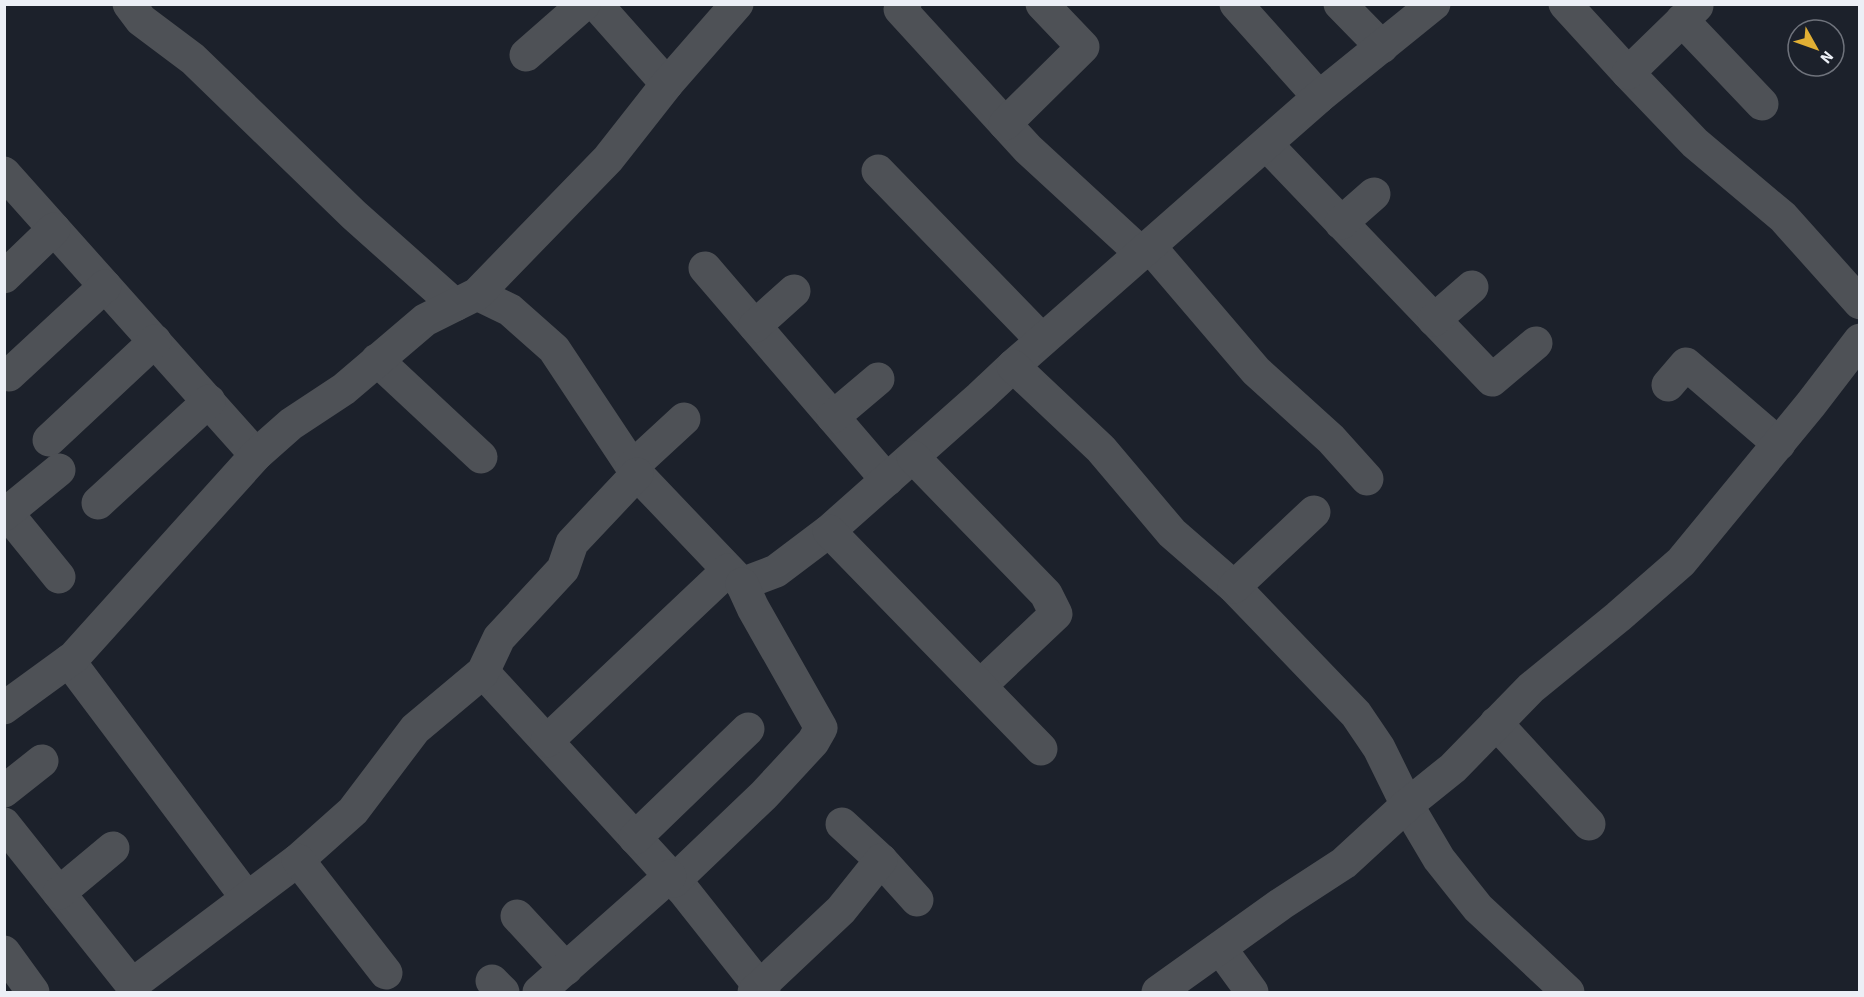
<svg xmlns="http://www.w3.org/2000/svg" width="1864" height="997" font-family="'Source Sans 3',sans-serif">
  <rect width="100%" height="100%" fill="#1c212b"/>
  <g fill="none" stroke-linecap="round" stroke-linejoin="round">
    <g stroke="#4e5156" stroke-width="33">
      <polyline points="129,4 141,20 193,59 354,215 455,305"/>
      <polyline points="596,4 667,84"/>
      <polyline points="905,4 900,9 1028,149 1142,254"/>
      <polyline points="1236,4 1319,97"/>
      <polyline points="1340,4 1382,47"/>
      <polyline points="1565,4 1628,73 1695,143 1783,217 1860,303"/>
      <polyline points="1682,20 1762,104"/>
      <polyline points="526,55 584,4"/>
      <polyline points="1628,73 1697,6"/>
      <polyline points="1005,124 1083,47 1042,4"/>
      <polyline points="1266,144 1492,380 1536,343"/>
      <polyline points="878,171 1042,340"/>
      <polyline points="4,173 256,455"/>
      <polyline points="1341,223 1374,194"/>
      <polyline points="1150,247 1256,371 1331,439 1367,479"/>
      <polyline points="705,268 887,480"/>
      <polyline points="4,277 54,229"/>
      <polyline points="477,294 510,310 554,349 637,474 742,584 776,571 829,531 980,397 1013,366 1319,97 1434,4"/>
      <polyline points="1434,320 1472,287"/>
      <polyline points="755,326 794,291"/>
      <polyline points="377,360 481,457"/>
      <polyline points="1013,366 1101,449 1172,533 1234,587 1356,714 1379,748 1407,805 1439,859 1478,908 1568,992"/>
      <polyline points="9,375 105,286"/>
      <polyline points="1668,385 1686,364 1779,444"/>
      <polyline points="833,417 878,379"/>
      <polyline points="49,440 155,341"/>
      <polyline points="913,457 1046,594 1056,614 980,686"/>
      <polyline points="632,467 684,419"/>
      <polyline points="98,503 209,401"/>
      <polyline points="7,513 59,577"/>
      <polyline points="4,515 59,470"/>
      <polyline points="829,531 1041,749"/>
      <polyline points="1234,587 1314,512"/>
      <polyline points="69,661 247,898"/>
      <polyline points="483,672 684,891 764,992"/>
      <polyline points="4,708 74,657 256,455 291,424 344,389 425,320 477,294 608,159 667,84 737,4"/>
      <polyline points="1496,723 1589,824"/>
      <polyline points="547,741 728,570"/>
      <polyline points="4,791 42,761"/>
      <polyline points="4,824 132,985 298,860 353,811 415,729 483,672 499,638 563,569 572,543 637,474"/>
      <polyline points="842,824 881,860 917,900"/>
      <polyline points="635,838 748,729"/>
      <polyline points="298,860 386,973"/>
      <polyline points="674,881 764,795 813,742 821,728 753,608 742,584"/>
      <polyline points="59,893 113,848"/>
      <polyline points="517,916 566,969"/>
      <polyline points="1220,948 1252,992"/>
      <polyline points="4,952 33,992"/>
      <polyline points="492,981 503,992"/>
      <polyline points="539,992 670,876"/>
      <polyline points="754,992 841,910 881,860"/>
      <polyline points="1158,992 1281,904 1344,863 1407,805 1453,768 1531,688 1618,617 1681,562 1811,404 1860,340"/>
    </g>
  </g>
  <rect width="1864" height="997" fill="none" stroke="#eceff6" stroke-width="12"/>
  <g transform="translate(1816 48) rotate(130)"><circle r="28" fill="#1c212b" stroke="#6f737c" stroke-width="1.5"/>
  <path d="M0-4.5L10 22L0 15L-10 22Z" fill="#e1af34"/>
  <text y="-9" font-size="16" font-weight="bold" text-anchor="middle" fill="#eceff6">N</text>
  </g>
</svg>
